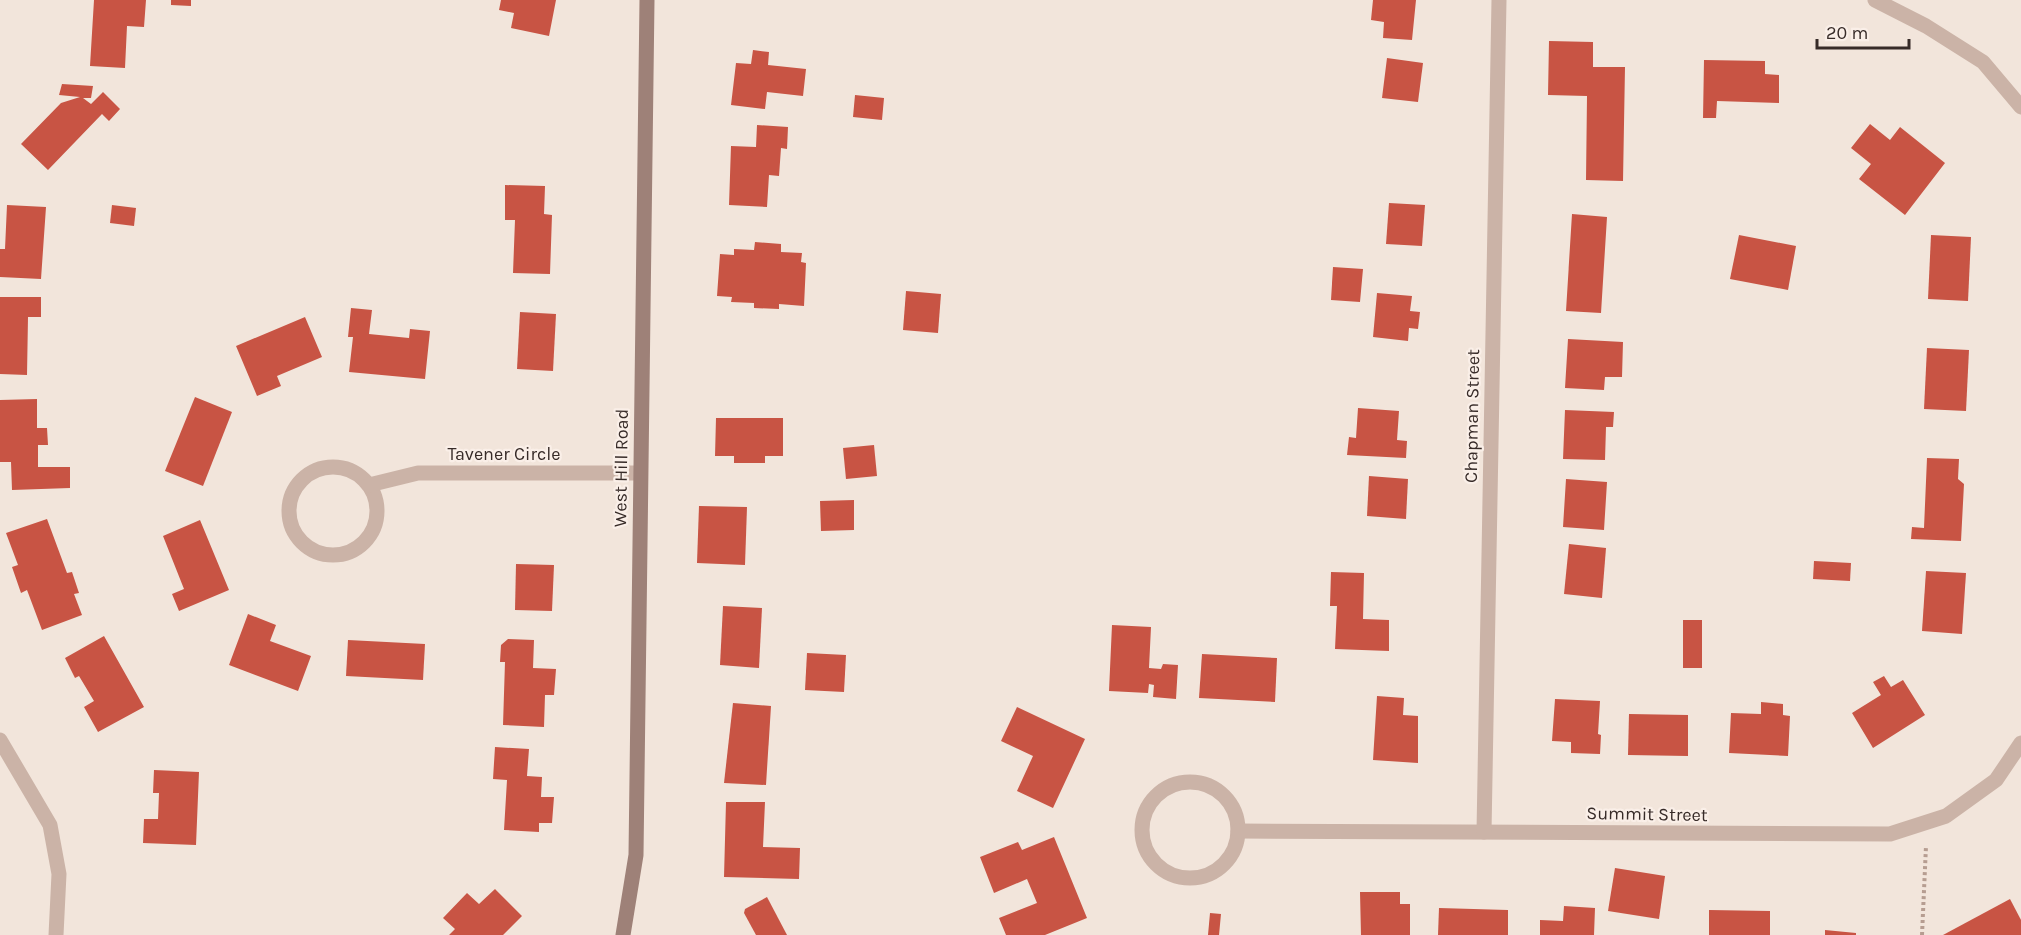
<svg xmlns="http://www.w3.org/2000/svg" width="2021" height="935" font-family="Karla,sans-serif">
  <rect width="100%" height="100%" fill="#f2e5db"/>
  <g fill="#c85444">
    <polygon points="94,0 146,0 144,27 127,26 125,68 90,66"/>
    <polygon points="171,0 191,0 191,6 171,5"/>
    <polygon points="501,0 556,0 549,36 511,28 514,13 499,10"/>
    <polygon points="1373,0 1416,0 1412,40 1383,38 1384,22 1371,20"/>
    <polygon points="1549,41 1593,42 1593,67 1625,67 1623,181 1586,180 1587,96 1548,95"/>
    <polygon points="753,50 769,52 768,65 806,69 803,96 767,92 765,109 731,105 736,63 751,64"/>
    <polygon points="1387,58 1423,63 1418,102 1382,98"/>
    <polygon points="1704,60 1765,61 1765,74 1779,75 1779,103 1717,101 1716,118 1703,118"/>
    <polygon points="62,84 93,86 91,98 83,98 91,104 103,92 120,109 109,121 102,114 48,170 21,144 61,103 80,97 59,95"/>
    <polygon points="855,95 884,98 882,120 853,117"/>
    <polygon points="1870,124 1890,140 1900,127 1945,163 1905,215 1859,179 1871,164 1851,148"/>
    <polygon points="757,125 788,127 787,149 781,148 779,176 769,175 767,207 729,205 731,146 756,147"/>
    <polygon points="505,185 545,186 544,214 552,215 550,274 513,273 515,220 505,220"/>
    <polygon points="1389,203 1425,205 1422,246 1386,244"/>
    <polygon points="7,205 46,207 41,279 0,277 0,249 5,249"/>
    <polygon points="112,205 136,208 134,226 110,223"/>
    <polygon points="1572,214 1607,217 1601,313 1566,311"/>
    <polygon points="1739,235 1796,246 1788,290 1730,279"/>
    <polygon points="1931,235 1971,237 1968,301 1928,299"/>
    <polygon points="755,242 781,244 781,252 802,253 801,262 806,263 804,306 779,304 779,309 754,308 754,303 731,302 732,297 717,296 720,254 734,255 734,249 754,250"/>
    <polygon points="1333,267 1363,269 1360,302 1331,300"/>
    <polygon points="906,291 941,294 938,333 903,330"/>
    <polygon points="1377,293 1412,296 1410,311 1420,312 1418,329 1409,328 1408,341 1373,337"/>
    <polygon points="0,297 41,297 41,317 28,317 27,375 0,374"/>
    <polygon points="351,308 372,310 369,334 409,338 410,329 430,331 425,379 349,372 353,337 348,337"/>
    <polygon points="520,312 556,314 553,371 517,369"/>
    <polygon points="305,317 322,357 277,376 281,386 257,396 236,346"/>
    <polygon points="1568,339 1623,342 1622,377 1605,377 1604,390 1565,388"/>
    <polygon points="1927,348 1969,350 1966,411 1924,409"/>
    <polygon points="195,397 232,412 203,486 165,471"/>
    <polygon points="37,399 37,428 47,428 48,445 38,445 38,467 70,467 70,488 12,490 11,462 0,462 0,400"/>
    <polygon points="1358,408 1399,411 1397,440 1407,441 1406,458 1347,455 1349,437 1356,438"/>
    <polygon points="1565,410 1614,412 1613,427 1606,427 1605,460 1563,459"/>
    <polygon points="716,418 783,418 783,456 765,456 765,463 734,463 734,456 715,456"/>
    <polygon points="874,445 877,476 846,479 843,448"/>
    <polygon points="1927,458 1959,459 1958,479 1964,484 1961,541 1911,539 1912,527 1924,528"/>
    <polygon points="1369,476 1408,479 1406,519 1367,516"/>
    <polygon points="1566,479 1607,482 1604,530 1563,527"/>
    <polygon points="854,500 854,530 821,531 820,501"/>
    <polygon points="699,506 747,507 745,565 697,563"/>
    <polygon points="47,519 67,573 72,572 79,593 74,594 82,615 42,630 27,590 21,593 12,567 18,565 6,533"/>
    <polygon points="200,520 229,590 179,611 172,594 184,589 163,536"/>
    <polygon points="1569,544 1606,548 1602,598 1564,594"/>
    <polygon points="1814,561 1851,563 1850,581 1813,579"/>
    <polygon points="516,564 554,565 552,611 515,610"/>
    <polygon points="1926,571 1966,573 1962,634 1922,631"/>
    <polygon points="1331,572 1364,573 1363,619 1389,620 1389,651 1335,649 1337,606 1330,606"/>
    <polygon points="723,606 762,608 759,668 720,665"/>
    <polygon points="248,614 276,625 270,641 311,656 298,691 229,665"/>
    <rect x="1683" y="620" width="19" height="48"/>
    <polygon points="1112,625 1151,627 1149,668 1161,669 1163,664 1178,665 1176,699 1153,697 1154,685 1149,684 1148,693 1109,691"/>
    <polygon points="104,636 144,707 98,732 84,707 94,701 79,676 75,678 65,658"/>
    <polygon points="508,639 534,640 533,668 556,669 554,695 545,695 544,727 503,725 505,662 500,662 501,645"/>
    <polygon points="348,640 425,644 423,680 346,676"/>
    <polygon points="807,653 846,655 844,692 805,690"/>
    <polygon points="1202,654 1277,658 1275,702 1199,698"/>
    <polygon points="1884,676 1891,687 1903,680 1925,715 1873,748 1852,713 1881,695 1873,682"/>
    <polygon points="1377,696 1404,698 1403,715 1418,716 1418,763 1373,760"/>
    <polygon points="1555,699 1600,701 1598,734 1601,735 1600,754 1571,753 1571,742 1552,741"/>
    <polygon points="1761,702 1783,704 1783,715 1790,716 1788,756 1729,753 1731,713 1761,714"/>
    <polygon points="733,703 771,706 766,785 724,783"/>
    <polygon points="1017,707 1085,739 1053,808 1017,791 1033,756 1001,741"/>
    <polygon points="1629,714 1688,715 1688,756 1628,755"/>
    <polygon points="495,747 529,749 527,776 542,777 541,797 554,797 552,823 539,823 539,832 504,830 507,780 493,779"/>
    <polygon points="154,770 199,772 196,845 143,843 144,819 158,819 159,793 153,793"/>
    <polygon points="726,802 765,802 763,847 800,848 799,879 724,877"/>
    <polygon points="1054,837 1087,918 1045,935 1006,935 999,918 1037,903 1027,879 994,893 980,857 1018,842 1022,850"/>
    <polygon points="1615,868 1665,876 1659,919 1608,911"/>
    <polygon points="495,889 522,916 503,935 449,935 455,929 443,918 467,893 479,904"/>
    <polygon points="1360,892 1400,892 1400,904 1410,904 1410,935 1361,935"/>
    <polygon points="767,897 787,935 756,935 744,913 745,909"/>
    <polygon points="2010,899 2021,920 2021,935 1943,935"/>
    <polygon points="1564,906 1595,908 1594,935 1540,935 1540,920 1563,921"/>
    <polygon points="1439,908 1508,910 1508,935 1438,935"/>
    <polygon points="1709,910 1770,911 1770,935 1709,935"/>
    <polygon points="1210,913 1221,914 1219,935 1208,935"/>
    <polygon points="1825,930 1856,933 1856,935 1825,935"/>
  </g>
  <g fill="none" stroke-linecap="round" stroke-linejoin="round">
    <polyline stroke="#b69d91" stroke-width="4" stroke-dasharray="3 3" stroke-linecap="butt" points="1922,935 1926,846"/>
    <g stroke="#cbb3a7" stroke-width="15">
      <polyline points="1875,0 1926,26 1983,62 2021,107"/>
      <circle cx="333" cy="511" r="44"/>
      <polyline points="369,485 418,473 640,473"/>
      <polyline points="0,740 50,825 59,874 56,935"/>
      <circle cx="1190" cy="830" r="48"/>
      <polyline points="1238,831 1890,834 1946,816 1996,780 2021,743"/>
      <polyline points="1484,832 1499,0"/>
    </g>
    <polyline stroke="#9e8178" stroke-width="15" points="623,935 636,855 647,0"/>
  </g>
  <g text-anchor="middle" stroke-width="4.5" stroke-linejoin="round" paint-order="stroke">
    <g font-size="18" fill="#372b28" stroke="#faefe8">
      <text transform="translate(1472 416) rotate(-89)" y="6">Chapman Street</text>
      <text x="504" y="460">Tavener Circle</text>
      <text transform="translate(621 468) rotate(-89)" y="6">West Hill Road</text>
      <text transform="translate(1647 814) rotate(1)" y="6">Summit Street</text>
    </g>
  </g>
  <path d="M1817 39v9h92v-9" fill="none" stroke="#372b28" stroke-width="3"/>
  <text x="1826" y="39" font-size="18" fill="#372b28" stroke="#faefe8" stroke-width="4.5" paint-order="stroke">20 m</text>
</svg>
